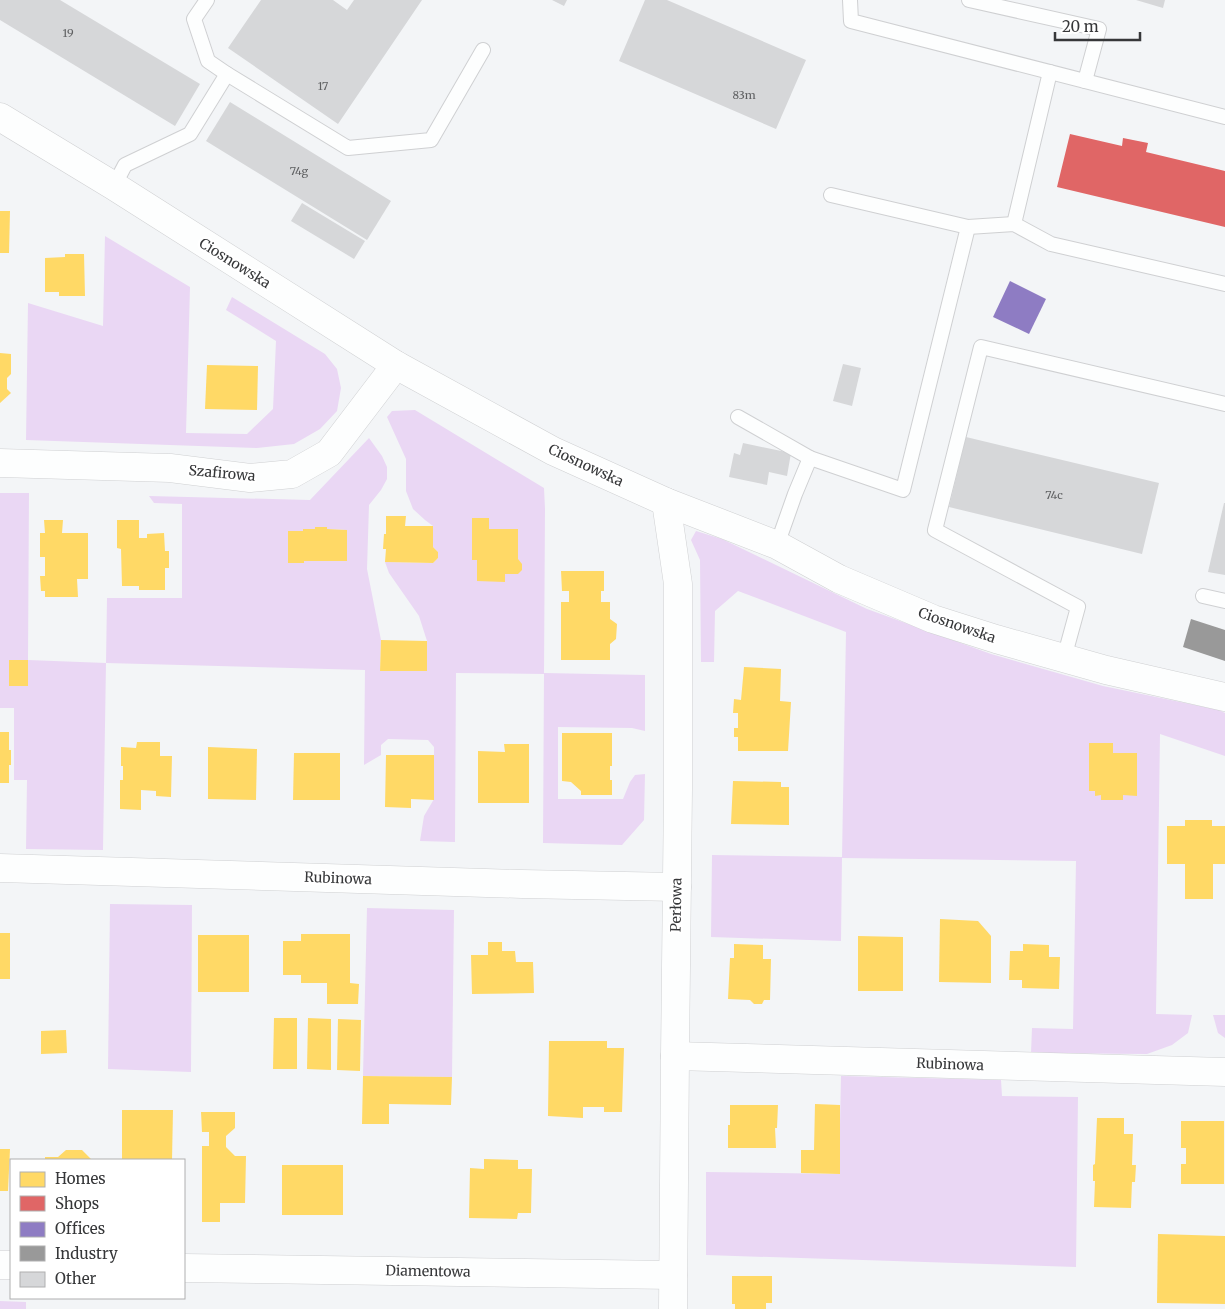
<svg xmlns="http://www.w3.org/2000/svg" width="1225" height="1309" font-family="Merriweather,serif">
  <rect width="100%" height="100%" fill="#f3f5f7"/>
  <g fill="#ead7f4" fill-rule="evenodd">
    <polygon points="105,236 190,287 186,433 247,434 273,409 276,341 226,310 232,297 325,354 337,369 341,388 337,411 320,429 294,444 257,448 26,440 28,303 103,326"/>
    <path d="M415,410L544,488L545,509L544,673L645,675V731L632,728L558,727V799H623L630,782L635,775L645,774L644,820L622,845L543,843L544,674L456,673L455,842L420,841L424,816L434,799V747L428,740L388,739L381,745V755L364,765L365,670L106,663L103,850L26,849L27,780H14V708H0V493H29L28,660L106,663L107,598H182V504L154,503L149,496L310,500L369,438L382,456L387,467V479L381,490L369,505L367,569L381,640L380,670L427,671V641L419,616L389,573L385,562L433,563L438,558V552L433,547V526L425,520L413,509L406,491V459L387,417L392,411ZM316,527H327V529L347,530V561H304V563H288V532L303,531V529H315ZM9,660H28L27,686H9Z"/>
    <polygon points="696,531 722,539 867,609 991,654 1103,686 1219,710 1225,713 1225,756 1160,734 1156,1014 1192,1015 1188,1033 1172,1045 1147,1054 1031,1053 1032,1028 1073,1029 1076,861 842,858 841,941 711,937 712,855 842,857 846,632 738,591 715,611 714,662 701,662 700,560 691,540"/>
    <polygon points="110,904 192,905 191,1072 108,1069"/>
    <polygon points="367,908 454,910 452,1077 363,1076"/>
    <polygon points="1213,1015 1225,1015 1225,1038 1218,1033"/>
    <polygon points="841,1076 1001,1080 1002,1096 1078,1097 1076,1267 706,1255 706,1172 839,1174"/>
    <polygon points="0,1301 26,1302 26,1309 0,1309"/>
  </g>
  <g fill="#ffd966">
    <polygon points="0,211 10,211 9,253 0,253"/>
    <polygon points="65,254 84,254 85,296 59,296 59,292 45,292 45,258 65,257"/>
    <polygon points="0,353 11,354 11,374 7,378 7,389 11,393 0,403"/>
    <polygon points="207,365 258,366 257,410 205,409"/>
    <polygon points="386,516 406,516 405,526 433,526 433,547 438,552 438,558 433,563 385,562 386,549 383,549 384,534 386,534"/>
    <polygon points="472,518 489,518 489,529 518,529 518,559 522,564 522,570 518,574 505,574 505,582 477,581 477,560 472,560"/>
    <polygon points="44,520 63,520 62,533 88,533 88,579 77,579 78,597 45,597 45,591 41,591 40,576 45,576 45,557 40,557 40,533 45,533"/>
    <polygon points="117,520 139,520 139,538 147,538 147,534 164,533 165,551 169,551 169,568 165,568 165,590 139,590 139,586 122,586 121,549 117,548"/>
    <polygon points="315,527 327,527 327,529 347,530 347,561 304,561 304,563 288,563 288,531 303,531 303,529 315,529"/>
    <polygon points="561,571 604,571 604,591 601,591 601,602 610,602 610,619 617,624 616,639 610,644 610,660 561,660 561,602 569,602 569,591 562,591"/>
    <polygon points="381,640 427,641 427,671 380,671"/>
    <rect x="9" y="660" width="19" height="26"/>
    <polygon points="744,667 781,669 780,701 791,702 788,751 738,751 738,737 734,737 734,728 738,728 738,713 733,713 734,699 741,700"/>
    <polygon points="0,732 9,732 9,750 11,750 11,765 9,765 9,783 0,783"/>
    <polygon points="562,733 612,733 612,766 610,766 610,780 612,780 612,795 581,795 581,791 571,782 562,781"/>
    <polygon points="137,742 160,742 160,756 172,756 171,797 156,796 156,791 141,790 141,810 120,809 120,780 123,780 123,766 121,766 121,747 136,748"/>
    <polygon points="1089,743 1113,743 1113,753 1137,753 1137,796 1123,795 1123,800 1101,800 1101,795 1095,796 1095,791 1089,791"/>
    <polygon points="504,744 529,744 529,803 478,803 478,751 505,752"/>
    <polygon points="208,747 257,749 256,800 208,799"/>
    <polygon points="294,753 340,753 340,800 293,800"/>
    <polygon points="386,755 434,755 434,800 411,799 411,808 385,807"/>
    <polygon points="733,781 781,782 781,787 789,787 789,825 731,824"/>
    <polygon points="1185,820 1212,820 1212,826 1225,826 1225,864 1213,864 1213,899 1185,899 1185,864 1167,864 1167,826 1185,826"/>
    <polygon points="940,919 978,921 991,936 991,983 939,982"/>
    <rect x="0" y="933" width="10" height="46"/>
    <polygon points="301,934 350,934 350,983 359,984 358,1004 327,1004 327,983 301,983 301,975 283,975 283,941 301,941"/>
    <rect x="198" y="935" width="51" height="57"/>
    <polygon points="858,936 903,937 903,991 858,991"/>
    <polygon points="488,942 502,942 502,951 515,951 516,962 533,962 534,993 472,994 471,955 488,955"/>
    <polygon points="734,944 763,945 763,959 771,959 770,1000 764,1000 762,1004 754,1004 750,1000 728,999 730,958 734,958"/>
    <polygon points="1023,944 1049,945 1049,957 1060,957 1059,989 1022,988 1022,980 1009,980 1010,951 1023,951"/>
    <polygon points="274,1018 297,1018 297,1069 273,1069"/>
    <polygon points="308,1018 331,1019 331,1070 307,1069"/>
    <polygon points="338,1019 361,1020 360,1071 337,1070"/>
    <polygon points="66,1030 67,1053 41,1054 41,1031"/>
    <polygon points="549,1041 607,1041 607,1048 624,1048 622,1112 604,1112 604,1107 583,1107 583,1118 548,1116"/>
    <polygon points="363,1076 452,1077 451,1105 389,1104 389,1124 362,1124"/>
    <polygon points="815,1104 840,1105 840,1174 801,1173 801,1150 814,1150"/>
    <polygon points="730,1105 778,1105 777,1128 775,1128 776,1148 728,1148 728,1125 730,1125"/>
    <polygon points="122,1110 173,1110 172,1160 122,1160"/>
    <polygon points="201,1112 235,1112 235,1128 226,1136 226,1147 235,1156 246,1156 245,1203 220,1203 220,1222 202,1222 202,1146 209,1146 209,1132 202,1132"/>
    <polygon points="1097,1118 1124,1118 1124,1134 1133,1134 1132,1165 1136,1165 1135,1182 1132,1182 1131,1208 1094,1207 1095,1181 1093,1181 1093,1165 1095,1164"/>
    <polygon points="1181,1121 1224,1121 1224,1184 1181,1184 1181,1164 1186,1164 1186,1148 1181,1148"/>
    <polygon points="0,1149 10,1149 8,1191 0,1191"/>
    <polygon points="66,1150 82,1150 91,1159 91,1160 45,1160 45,1157 58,1157"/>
    <polygon points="484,1159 518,1160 518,1169 532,1169 531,1213 518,1213 517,1219 469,1218 470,1168 484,1169"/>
    <rect x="282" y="1165" width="61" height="50"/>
    <polygon points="1158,1234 1225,1236 1225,1304 1157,1303"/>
    <polygon points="732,1276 772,1276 772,1303 766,1303 766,1309 735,1309 735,1304 732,1304"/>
  </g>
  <polygon fill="#e06666" points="1070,134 1122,146 1123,138 1148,143 1146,152 1225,171 1225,227 1057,187"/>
  <polygon fill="#8e7cc3" points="1010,281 1046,299 1029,334 993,317"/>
  <polygon fill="#999" points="1191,619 1225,630 1225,661 1183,647"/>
  <g fill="#d6d7d9">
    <polygon points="0,0 60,0 200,84 175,126 0,20"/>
    <polygon points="261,0 333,0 347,10 354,0 422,0 338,124 228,48"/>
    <polygon points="552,0 567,0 564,6"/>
    <polygon points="645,0 667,0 806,60 776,129 619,61"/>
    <polygon points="1136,0 1165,0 1163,8"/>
    <polygon points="230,102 391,201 367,240 206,141"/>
    <polygon points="302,203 365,241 354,259 291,221"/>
    <polygon points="843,364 861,368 852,406 833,401"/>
    <polygon points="966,437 1159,483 1142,554 949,507"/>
    <polygon points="743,443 791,453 787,476 769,472 767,485 729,477 734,453 740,455"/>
    <polygon points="1224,503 1225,503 1225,575 1208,572"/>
  </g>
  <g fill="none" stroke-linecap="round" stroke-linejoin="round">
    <g stroke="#cfd0d2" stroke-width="16">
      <g id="service">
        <polyline points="850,0 851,21 1225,117"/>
        <polyline points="969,0 1099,29 1085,81"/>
        <polyline points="227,74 348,148 431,140 483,50"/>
        <polyline points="114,186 125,165 190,134 227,74 208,61 194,19 207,0"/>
        <polyline points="1014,224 1050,72"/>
        <polyline points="968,227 1014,224 1051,244 1225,284"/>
        <polyline points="738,417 810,458 795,494 777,545"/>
        <polyline points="810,458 903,490 968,227 831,195"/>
        <polyline points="1203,596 1225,601"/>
        <polyline points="1064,658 1078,607 935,530 981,347 1225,404"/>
      </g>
    </g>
    <g stroke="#cfd0d2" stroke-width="29">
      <g id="minor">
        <polyline points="0,117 114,186 396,365 553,451 666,502 777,545 839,579 933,619 996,639 1106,670 1225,697"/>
        <polyline points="0,463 170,468 250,478 292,474 329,453 396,365"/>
        <polyline points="666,502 678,584 678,789 675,1056 673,1309"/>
        <polyline points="0,868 522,884 677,887"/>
        <polyline points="675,1056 1225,1072"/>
        <polyline points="0,1265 11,1265"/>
        <polyline points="184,1268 673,1275"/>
      </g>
    </g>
    <use href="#service" stroke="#fdfefe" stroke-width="14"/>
    <use href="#minor" stroke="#fdfefe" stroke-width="28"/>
  </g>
  <g text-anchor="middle" stroke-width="5" stroke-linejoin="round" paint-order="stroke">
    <g font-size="11" fill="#5e5f61">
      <text x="68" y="37">19</text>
      <text x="323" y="90">17</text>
      <text x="744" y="99">83m</text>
      <text x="299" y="175">74g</text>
      <text x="1054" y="499">74c</text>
    </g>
    <g font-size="14" fill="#363739" stroke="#fff">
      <text transform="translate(235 263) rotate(32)" y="5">Ciosnowska</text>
      <text transform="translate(586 465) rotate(25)" y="5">Ciosnowska</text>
      <text transform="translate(222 473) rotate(5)" y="5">Szafirowa</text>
      <text transform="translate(957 625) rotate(19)" y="5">Ciosnowska</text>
      <text transform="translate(338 878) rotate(2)" y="5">Rubinowa</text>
      <text transform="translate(676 905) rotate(-89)" y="5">Perłowa</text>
      <text transform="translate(950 1064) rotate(2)" y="5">Rubinowa</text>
      <text transform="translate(428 1271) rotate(1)" y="5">Diamentowa</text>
    </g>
  </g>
  <rect x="10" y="1159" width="175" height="140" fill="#ffffff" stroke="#afafb0"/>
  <rect x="20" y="1172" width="25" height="15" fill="#ffd966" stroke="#afafb0"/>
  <text x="55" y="1184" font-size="15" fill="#363739">Homes</text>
  <rect x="20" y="1196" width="25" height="15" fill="#e06666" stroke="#afafb0"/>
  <text x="55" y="1209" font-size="15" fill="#363739">Shops</text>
  <rect x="20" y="1222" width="25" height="15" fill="#8e7cc3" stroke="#afafb0"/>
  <text x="55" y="1234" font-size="15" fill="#363739">Offices</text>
  <rect x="20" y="1246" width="25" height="15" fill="#999999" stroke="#afafb0"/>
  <text x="55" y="1259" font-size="15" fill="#363739">Industry</text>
  <rect x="20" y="1272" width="25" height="15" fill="#d6d7d9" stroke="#afafb0"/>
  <text x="55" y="1284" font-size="15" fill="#363739">Other</text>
  <path d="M1055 32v8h85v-8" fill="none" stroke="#363739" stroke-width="2.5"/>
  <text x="1062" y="32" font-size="15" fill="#363739" stroke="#ffffff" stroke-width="4" paint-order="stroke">20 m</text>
</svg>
